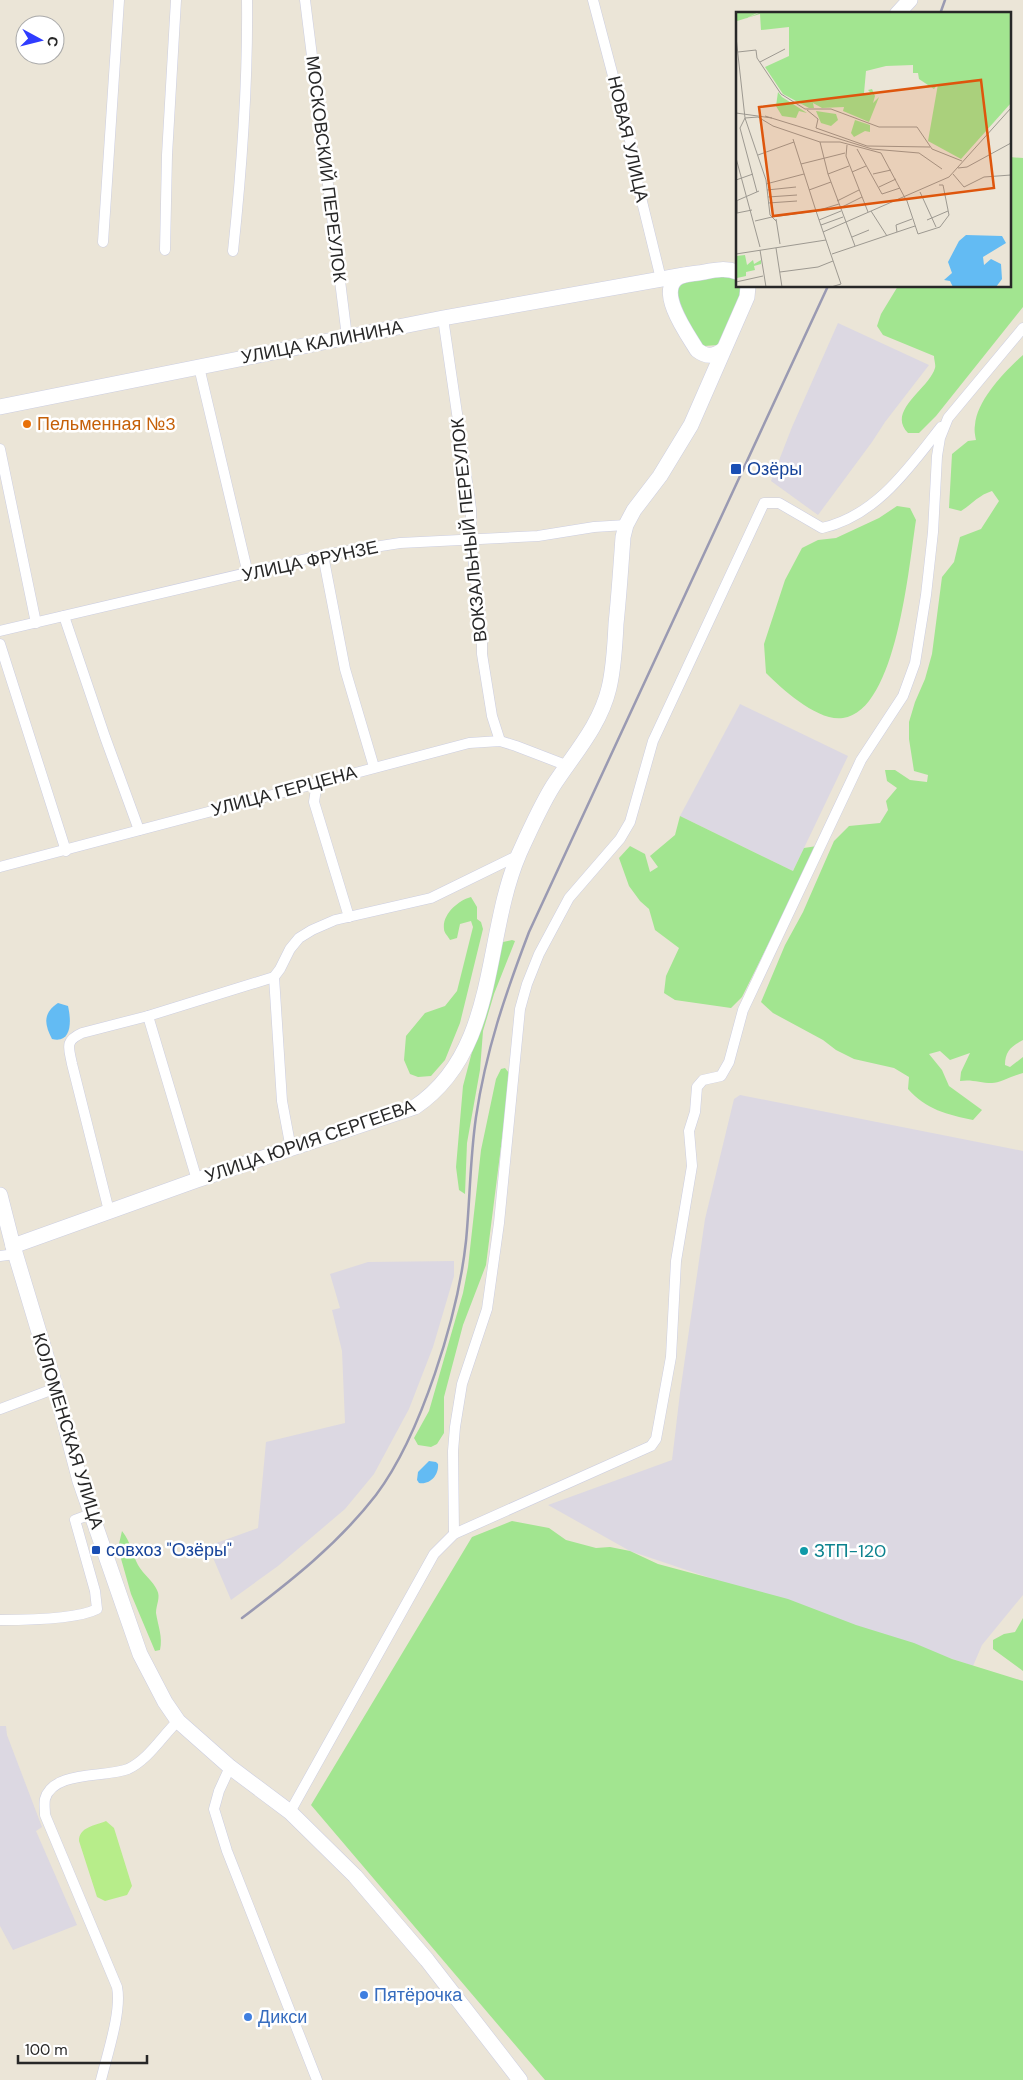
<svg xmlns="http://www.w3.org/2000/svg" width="1023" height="2080" font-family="'DM Sans',sans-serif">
  <rect width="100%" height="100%" fill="#ebe5d7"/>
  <g fill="#dcd8e2">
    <polygon points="838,323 929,365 885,422 872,442 818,515 771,481 792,427"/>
    <polygon points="740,704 848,756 793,871 680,816"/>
    <polygon points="740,1095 1023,1151 1023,1595 982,1645 973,1666 630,1551 548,1505 672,1460 680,1393 705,1219 734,1099"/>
    <polygon points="454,1261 454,1276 433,1347 409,1409 374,1474 345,1509 278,1566 231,1600 208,1546 258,1528 266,1442 345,1423 342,1351 332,1310 340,1308 330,1274 368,1262"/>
    <polygon points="0,1726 6,1726 7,1735 42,1827 36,1831 77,1925 13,1950 0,1926"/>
  </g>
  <g fill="#a2e590">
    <path d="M1009,157L1023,158V307L936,416L919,433H908C886,411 929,389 935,368C936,365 934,360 934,356L883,335L877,326L881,314L898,286H1009Z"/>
    <polygon points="720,273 737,278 737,286 742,286 742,294 718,345 704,346 699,342 677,304 675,289 680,282"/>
    <path d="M1023,355V1040C1012,1046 1005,1051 1005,1065L1010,1067L1023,1057V1073C1014,1075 999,1083 992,1083C980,1083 972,1079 960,1081L961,1072L970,1053L950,1060L940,1051L929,1054L942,1070L949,1086L982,1110L973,1120C948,1115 925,1109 908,1089L909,1077L894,1068L854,1059L836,1050L823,1040L773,1013L761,1002L785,945L803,912L834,841L849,826L880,823L888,810L886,801L897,788L887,781L885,770H895L910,780L927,782L928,775L914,771L909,739V722L915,702L925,679L932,654L942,577L954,562L960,537L981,529L999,501L992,491C979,495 972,504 961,511L949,508L952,454L968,441L976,440C975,435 974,430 975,425C977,400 1005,371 1023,355Z"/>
    <path d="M897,506L910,508L916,520C909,564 897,711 843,718C818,722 782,689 766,673L764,644L785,580L802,548L818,540L836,538L879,518Z"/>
    <polygon points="680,816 793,871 804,848 817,846 742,997 731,1008 675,1000 664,993 666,976 679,948 655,930 649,909 640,901 629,886 619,858 630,846 645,854 650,872 658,867 650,856 675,835"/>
    <path d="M471,897L477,907V919L481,922L483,929L460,1023L445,1060L431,1076L418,1077L410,1074L404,1060L406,1036L425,1013L445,1006L457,991L473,927L471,921L460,924L457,938L450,940C448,936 444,933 444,929C442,914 459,900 471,897Z"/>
    <polygon points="512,940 515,941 494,994 483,1031 480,1070 467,1143 465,1194 459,1190 456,1167 463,1086 500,946 503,942"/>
    <polygon points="505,1068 509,1073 509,1083 486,1265 463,1325 444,1397 444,1433 437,1444 431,1447 418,1445 414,1438 429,1411 463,1293 468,1267 481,1150 496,1079 501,1069"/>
    <polygon points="512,1521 549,1528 566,1540 596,1548 610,1547 630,1551 658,1564 788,1599 856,1625 914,1643 952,1659 1023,1681 1023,2080 545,2080 311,1805 472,1537"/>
    <path d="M122,1531C131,1542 132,1554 138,1565C143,1574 153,1581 157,1590C161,1597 156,1605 156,1613C158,1626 163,1637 160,1650L155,1651L131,1594L118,1548Z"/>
    <polygon points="1023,1618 1023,1671 993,1649 993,1640 1004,1634 1015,1632"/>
  </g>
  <path fill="#b7ed8a" d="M106,1821L114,1828L132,1886L127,1895L105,1901L97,1897L79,1841C79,1827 94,1826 106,1821Z"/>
  <g fill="#63bbf3">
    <path d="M58,1003L68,1006C71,1019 73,1044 52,1039C44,1024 43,1013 58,1003Z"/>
    <path d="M429,1461L436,1462L438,1464C439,1475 430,1485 419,1483L417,1480L418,1472Z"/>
  </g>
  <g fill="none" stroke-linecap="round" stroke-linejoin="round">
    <g stroke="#cccee1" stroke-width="11">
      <g id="street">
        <polyline points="305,0 347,337"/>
        <polyline points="593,0 632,148 635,173 661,279"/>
        <polyline points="103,242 119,0"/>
        <polyline points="165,250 167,155 176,0"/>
        <path d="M233,251C242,167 248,84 247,0"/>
        <polyline points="443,318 471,509 471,539 482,633 482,654 492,716 500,741"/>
        <polyline points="199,367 248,574"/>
        <polyline points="0,449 36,623"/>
        <polyline points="323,555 345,669 374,767"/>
        <polyline points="64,616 105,737 139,830"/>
        <polyline points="0,631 323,555 400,543 538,536 594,527 626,525"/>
        <polyline points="0,644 66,851"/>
        <polyline points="317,782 314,802 349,917"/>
        <polyline points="0,867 469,743 500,741 516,746 568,766"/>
        <polyline points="274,977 282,1101 291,1149"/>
        <polyline points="148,1016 197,1180"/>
        <path d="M109,1211L72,1064C69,1048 64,1041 82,1033L148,1016L274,977L280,969L290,949L299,938L312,930L335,920L431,898L519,855"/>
        <polyline points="0,1256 15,1254"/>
        <polyline points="0,1409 56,1388"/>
        <path d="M454,1534L453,1451L455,1427L462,1384L487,1309L499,1223L520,1009L527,984L539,954L569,898L620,839L630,822L653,741L764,503H779L822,528C876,516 909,468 941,427"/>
        <path d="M0,1620C23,1620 78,1619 97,1609L95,1591L75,1520L91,1514"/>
        <polyline points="230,1767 219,1791 214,1809 227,1851 317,2080"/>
        <polyline points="290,1812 434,1554 454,1534 651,1446 656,1439 671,1357 676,1261 692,1166 689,1131 695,1112 697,1087 703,1080 721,1076 729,1062 743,1010 861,760 903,696 915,663 926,595 933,532 937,456 940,438 948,418 1023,328"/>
        <path d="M101,2080C107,2055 122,2011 117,1987L45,1815C45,1810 44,1804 45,1799C53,1770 105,1778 128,1769C149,1759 162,1736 178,1721"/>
      </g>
    </g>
    <g stroke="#cccee1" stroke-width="16">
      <g id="secondary">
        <polyline points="897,14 910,0"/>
        <path d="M723,350C713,357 706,357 697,350C688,335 658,294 676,279C682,274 691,274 698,273C711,271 724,267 737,272"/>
        <polyline points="0,407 443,318 684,275"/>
        <polyline points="0,1195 13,1246 54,1382 80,1481 140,1654 165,1702 178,1721 230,1767 290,1812 355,1876 427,1960 520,2080"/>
        <path d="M13,1246L197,1180L415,1107C499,1050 483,938 519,854C529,832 540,807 553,786C573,755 600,726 609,688C614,667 615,645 616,624C619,595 621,566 623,537L626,525L634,510L660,476L691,425L747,297L748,286"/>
      </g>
    </g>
    <use href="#street" stroke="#fff" stroke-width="10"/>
    <use href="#secondary" stroke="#fff" stroke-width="15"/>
    <g stroke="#9a9ab2" stroke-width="2.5">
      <polyline points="940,14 945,0"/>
      <path d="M242,1618C291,1581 338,1544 376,1495C421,1435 458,1316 466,1241C470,1200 470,1158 476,1117C486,1050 505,995 529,932L828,286"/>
    </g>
  </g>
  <circle fill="#e8710a" stroke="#fff" stroke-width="2" cx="27" cy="424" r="5"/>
  <g fill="#1a4fb4" stroke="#fff" stroke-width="2">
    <rect x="730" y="463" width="12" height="12" rx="2.5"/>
    <rect x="91" y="1545" width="10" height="10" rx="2.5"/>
  </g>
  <circle fill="#0f9aa8" stroke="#fff" stroke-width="2" cx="804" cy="1551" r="5"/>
  <g fill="#3f7fe0" stroke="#fff" stroke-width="2">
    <circle cx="364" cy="1995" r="5"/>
    <circle cx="248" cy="2017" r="5"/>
  </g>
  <g text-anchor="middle" stroke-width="5" stroke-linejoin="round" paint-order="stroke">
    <g font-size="18" fill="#272727" stroke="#fff">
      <text transform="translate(628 139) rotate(77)" y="6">НОВАЯ УЛИЦА</text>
      <text transform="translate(326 169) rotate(83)" y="6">МОСКОВСКИЙ ПЕРЕУЛОК</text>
      <text transform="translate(322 342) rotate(-11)" y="6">УЛИЦА КАЛИНИНА</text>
      <text transform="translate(469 530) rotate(-96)" y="6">ВОКЗАЛЬНЫЙ ПЕРЕУЛОК</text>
      <text transform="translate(310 561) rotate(-12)" y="6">УЛИЦА ФРУНЗЕ</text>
      <text transform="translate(284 791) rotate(-15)" y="6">УЛИЦА ГЕРЦЕНА</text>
      <text transform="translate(310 1141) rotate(-19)" y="6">УЛИЦА ЮРИЯ СЕРГЕЕВА</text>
      <text transform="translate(68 1431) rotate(73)" y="6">КОЛОМЕНСКАЯ УЛИЦА</text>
    </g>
    <g font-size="18" fill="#c56008" stroke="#fff" text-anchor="start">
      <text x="37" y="430">Пельменная №3</text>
    </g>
    <g font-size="18" fill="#164399" stroke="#fff" text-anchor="start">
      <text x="747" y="475">Озёры</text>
      <text x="106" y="1556">совхоз "Озёры"</text>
    </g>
    <g font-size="18" fill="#0d838f" stroke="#fff" text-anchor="start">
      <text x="814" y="1557">ЗТП-120</text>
    </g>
    <g font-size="18" fill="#366cbe" stroke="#fff" text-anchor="start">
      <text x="374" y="2001">Пятёрочка</text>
      <text x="258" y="2023">Дикси</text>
    </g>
  </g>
  <g transform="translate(736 12)">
    <rect width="275" height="275" fill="#ebe5d7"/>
    <path d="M0,0H23L9,7L25,0H275V91L225,147L192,129L202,72L198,77L183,67L182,61H177V53L150,54L130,59L128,81L137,83L132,78L136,77L139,84L137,91L143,85L133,110L107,99L108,95L86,96L77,91L78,96H73L47,82L29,55L53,44V15L25,18L24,2L1,9V14ZM42,80L46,85L71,101L63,99L60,106L46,104L40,94ZM80,99L100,102L102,108L95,114L85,111ZM119,108L134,113V120L129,119L118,125L115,121ZM9,243L11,253L17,248L18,252L25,248V252L18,254L19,258L10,260V264L1,266L0,244Z" fill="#a2e590"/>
    <path d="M230,223L266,224L270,231L247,245L248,253L255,247L265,252L266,267L260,275H217L214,269L208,268L216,261L212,250L223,229Z" fill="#63bbf3"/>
    <path fill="none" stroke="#9d9991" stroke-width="1" d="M0,25L9,106L30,168L34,203L41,210M2,40L20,38L21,46L45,82L69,97H95L143,115H181L196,137L226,149M24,50L49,37M71,98L82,107L80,116L131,134L194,135M0,101L36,106M29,104L136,137L183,141L206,157M9,106L22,105L37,114L84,130H104L145,141L169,186M9,106L4,116L21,180M57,127L80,199L103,192M84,130L92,162L119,234M111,133L110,144L132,200M121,137L146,182L164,176M22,143L58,130M0,146L24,235M65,152L109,141M222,156L231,155L275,131M116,160L130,154M92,162L113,154M137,162L155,158M217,162L228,175L248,165L275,163M0,168L17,162M30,172L68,162M143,175L160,167M31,178L60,175M73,178L95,170M184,180L200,215M32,185L61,183M170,186L182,222L204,215L213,203L207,173H203M0,189L23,179M1,189V201L16,198M101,189L123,178M32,191L61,189M104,196L126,185M135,199L151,224M36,205L80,199L105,272L95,275M40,207L44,232M83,208L105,199M191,208L212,199M19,209L36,205M85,213L107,205M87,220L213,165L275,96M161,220L160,213L176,207M116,225L133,218M40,236L46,275M24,238L30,275M0,242L90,228M96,242L179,214M44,260L82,255L97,249M0,270L27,264"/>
    <path fill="#de560d" fill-opacity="0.15" stroke="#de560d" stroke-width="2.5" d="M245,68L258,176L37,204L23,95Z"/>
    <rect width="275" height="275" fill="none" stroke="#272727" stroke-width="2.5"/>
  </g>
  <g transform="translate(40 40) rotate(97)"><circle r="24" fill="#ffffff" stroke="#a9a9a9"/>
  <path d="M0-4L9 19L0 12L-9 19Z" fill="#2f3cff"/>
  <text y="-8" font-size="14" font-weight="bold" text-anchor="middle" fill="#272727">С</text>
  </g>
  <path d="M18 2055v8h129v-8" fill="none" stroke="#272727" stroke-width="2.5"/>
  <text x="25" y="2055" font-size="15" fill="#272727" stroke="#ffffff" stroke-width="4" paint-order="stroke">100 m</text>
</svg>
